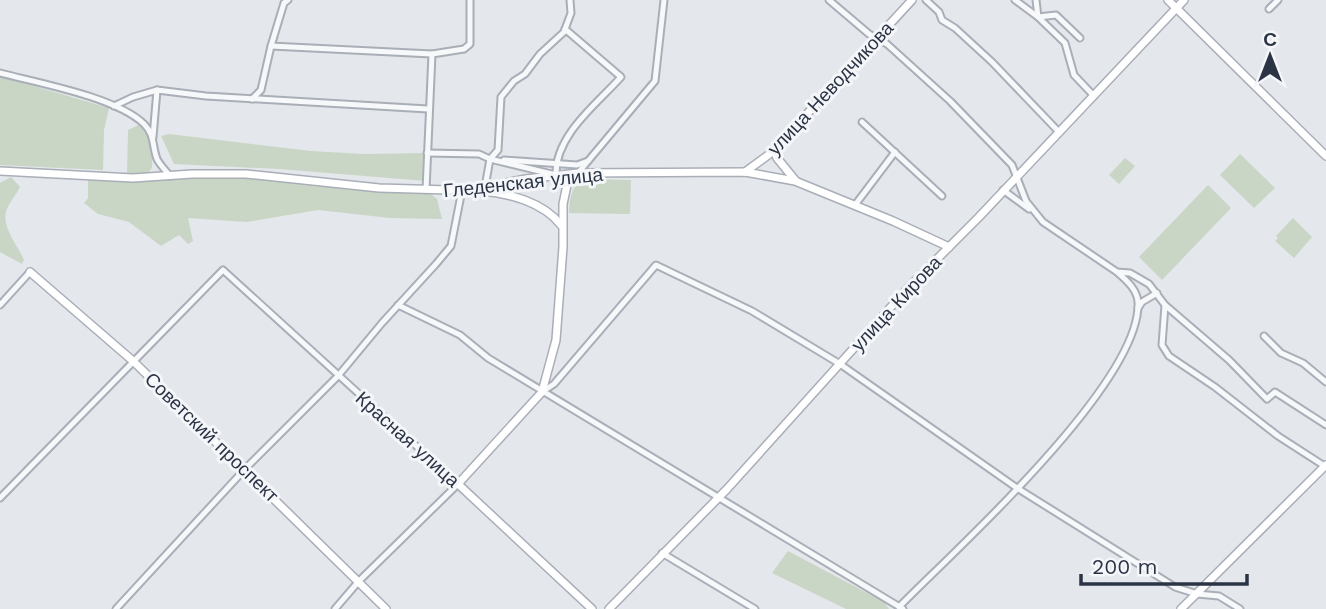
<svg xmlns="http://www.w3.org/2000/svg" width="1326" height="609" font-family="'Work Sans',sans-serif">
  <rect width="100%" height="100%" fill="#e4e7ec"/>
  <g fill="#c9d6c5">
    <polygon points="0,76 109,108 104,130 103,170 0,165"/>
    <polygon points="143,123 153,137 152,168 148,173 127,173 128,130"/>
    <polygon points="169,134 311,151 364,154 427,153 426,181 279,169 174,164 161,136"/>
    <polygon points="1240,154 1275,188 1254,208 1220,175"/>
    <polygon points="1125,158 1135,166 1119,184 1109,175"/>
    <polygon points="220,173 426,190 437,199 442,219 390,218 318,210 247,222 188,218 193,241 188,244 179,235 161,246 129,222 98,214 84,203 88,198 88,177"/>
    <path d="M11,177L20,187C16,195 8,204 6,212C2,228 18,246 24,260L22,264L0,252V183Z"/>
    <path d="M584,179L631,180L630,214L569,213C570,199 570,187 584,179Z"/>
    <polygon points="1208,185 1231,208 1162,280 1139,257"/>
    <polygon points="1293,218 1312,237 1294,258 1275,241 1278,238 1276,236"/>
    <polygon points="788,551 884,602 889,609 846,609 772,573"/>
  </g>
  <g fill="none" stroke-linecap="round" stroke-linejoin="round">
    <g stroke="#a9aeb7" stroke-width="9">
      <g id="street">
        <polyline points="829,0 869,34 887,44 950,101 1012,165 1026,201 1043,222 1117,272 1130,273 1149,284 1165,305 1229,360 1267,399 1275,392 1326,425"/>
        <polyline points="926,0 939,12 942,20 955,28 992,62 1059,132"/>
        <polyline points="1015,0 1038,17 1065,43 1074,75 1094,96"/>
        <polyline points="1036,0 1038,17 1056,15 1080,38"/>
        <polyline points="1269,9 1278,0"/>
        <polyline points="271,46 432,54"/>
        <path d="M0,73C38,83 116,97 144,124C155,135 152,146 157,159C160,165 166,171 170,176"/>
        <polyline points="252,99 261,90 271,46 284,3 288,0"/>
        <polyline points="114,106 133,97 157,90 206,96 428,109"/>
        <polyline points="862,122 942,196"/>
        <polyline points="153,137 157,90"/>
        <path d="M427,153L479,154L490,159L556,175C555,135 597,104 621,77L565,29"/>
        <polyline points="504,160 577,165 588,161"/>
        <polyline points="578,173 655,81 664,0"/>
        <polyline points="485,187 490,159 498,150 501,97 514,81 525,74 540,54 564,32 571,13 570,0"/>
        <polyline points="426,190 432,54 464,49 470,44 470,0"/>
        <polyline points="1003,190 1029,209"/>
        <polyline points="855,205 895,152"/>
        <polyline points="0,305 30,272"/>
        <polyline points="398,305 460,335 488,358 903,609"/>
        <polyline points="1165,305 1162,345 1169,356 1215,387 1278,436 1326,467"/>
        <polyline points="1138,308 1142,302 1157,293"/>
        <polyline points="1264,336 1281,353 1303,363 1326,382"/>
        <polyline points="542,392 554,384 656,265 752,311 840,364 1017,488 1175,587 1197,594 1219,596 1240,609"/>
        <polyline points="0,498 223,270 458,484 359,581 335,609"/>
        <polyline points="662,553 755,609"/>
        <path d="M899,607C956,549 1142,382 1138,302C1137,289 1126,280 1117,272"/>
        <polyline points="116,609 245,469 338,376 382,323 436,264 451,246 462,190"/>
      </g>
    </g>
    <g stroke="#a9aeb7" stroke-width="10">
      <g id="secondary">
        <polyline points="1168,0 1326,156"/>
        <polyline points="774,149 777,158 795,180"/>
        <polyline points="0,171 133,178 192,174 246,174 379,188 449,190 468,190 526,179 578,173 745,172 795,181 893,221 949,247"/>
        <polyline points="745,172 771,153 912,0"/>
        <polyline points="577,174 567,185 563,204 563,247 556,340 542,392 458,484 592,609"/>
        <path d="M481,191C509,193 543,202 561,225"/>
        <polyline points="30,272 133,361 386,609"/>
        <polyline points="609,609 727,489 908,288 979,217 1184,0"/>
        <polyline points="1181,609 1326,465"/>
      </g>
    </g>
    <use href="#street" stroke="#f7f8fa" stroke-width="5"/>
    <use href="#secondary" stroke="#fff" stroke-width="7"/>
  </g>
  <g text-anchor="middle" stroke-width="6" stroke-linejoin="round" paint-order="stroke">
    <g font-size="19" fill="#2b3445" stroke="#f4f6f9">
      <text transform="translate(830 88) rotate(-47)" y="7">улица Неводчикова</text>
      <text transform="translate(523 182) rotate(-6)" y="7">Гледенская улица</text>
      <text transform="translate(896 303) rotate(-47)" y="7">улица Кирова</text>
      <text transform="translate(212 437) rotate(44)" y="7">Советский проспект</text>
      <text transform="translate(408 439) rotate(42)" y="7">Красная улица</text>
    </g>
  </g>
  <g transform="translate(1270 56)" stroke="#f4f6f9" stroke-width="5" paint-order="stroke">
  <path d="M0-5L12 26L0 18L-12 26Z" fill="#2b3445"/>
  <text y="-10" font-size="19" font-weight="bold" text-anchor="middle" fill="#2b3445">С</text>
  </g>
  <path d="M1081 574v10h166v-10" fill="none" stroke="#2b3445" stroke-width="3.5"/>
  <text x="1092" y="574" font-size="21" fill="#2b3445" stroke="#f4f6f9" stroke-width="5" paint-order="stroke">200 m</text>
</svg>
